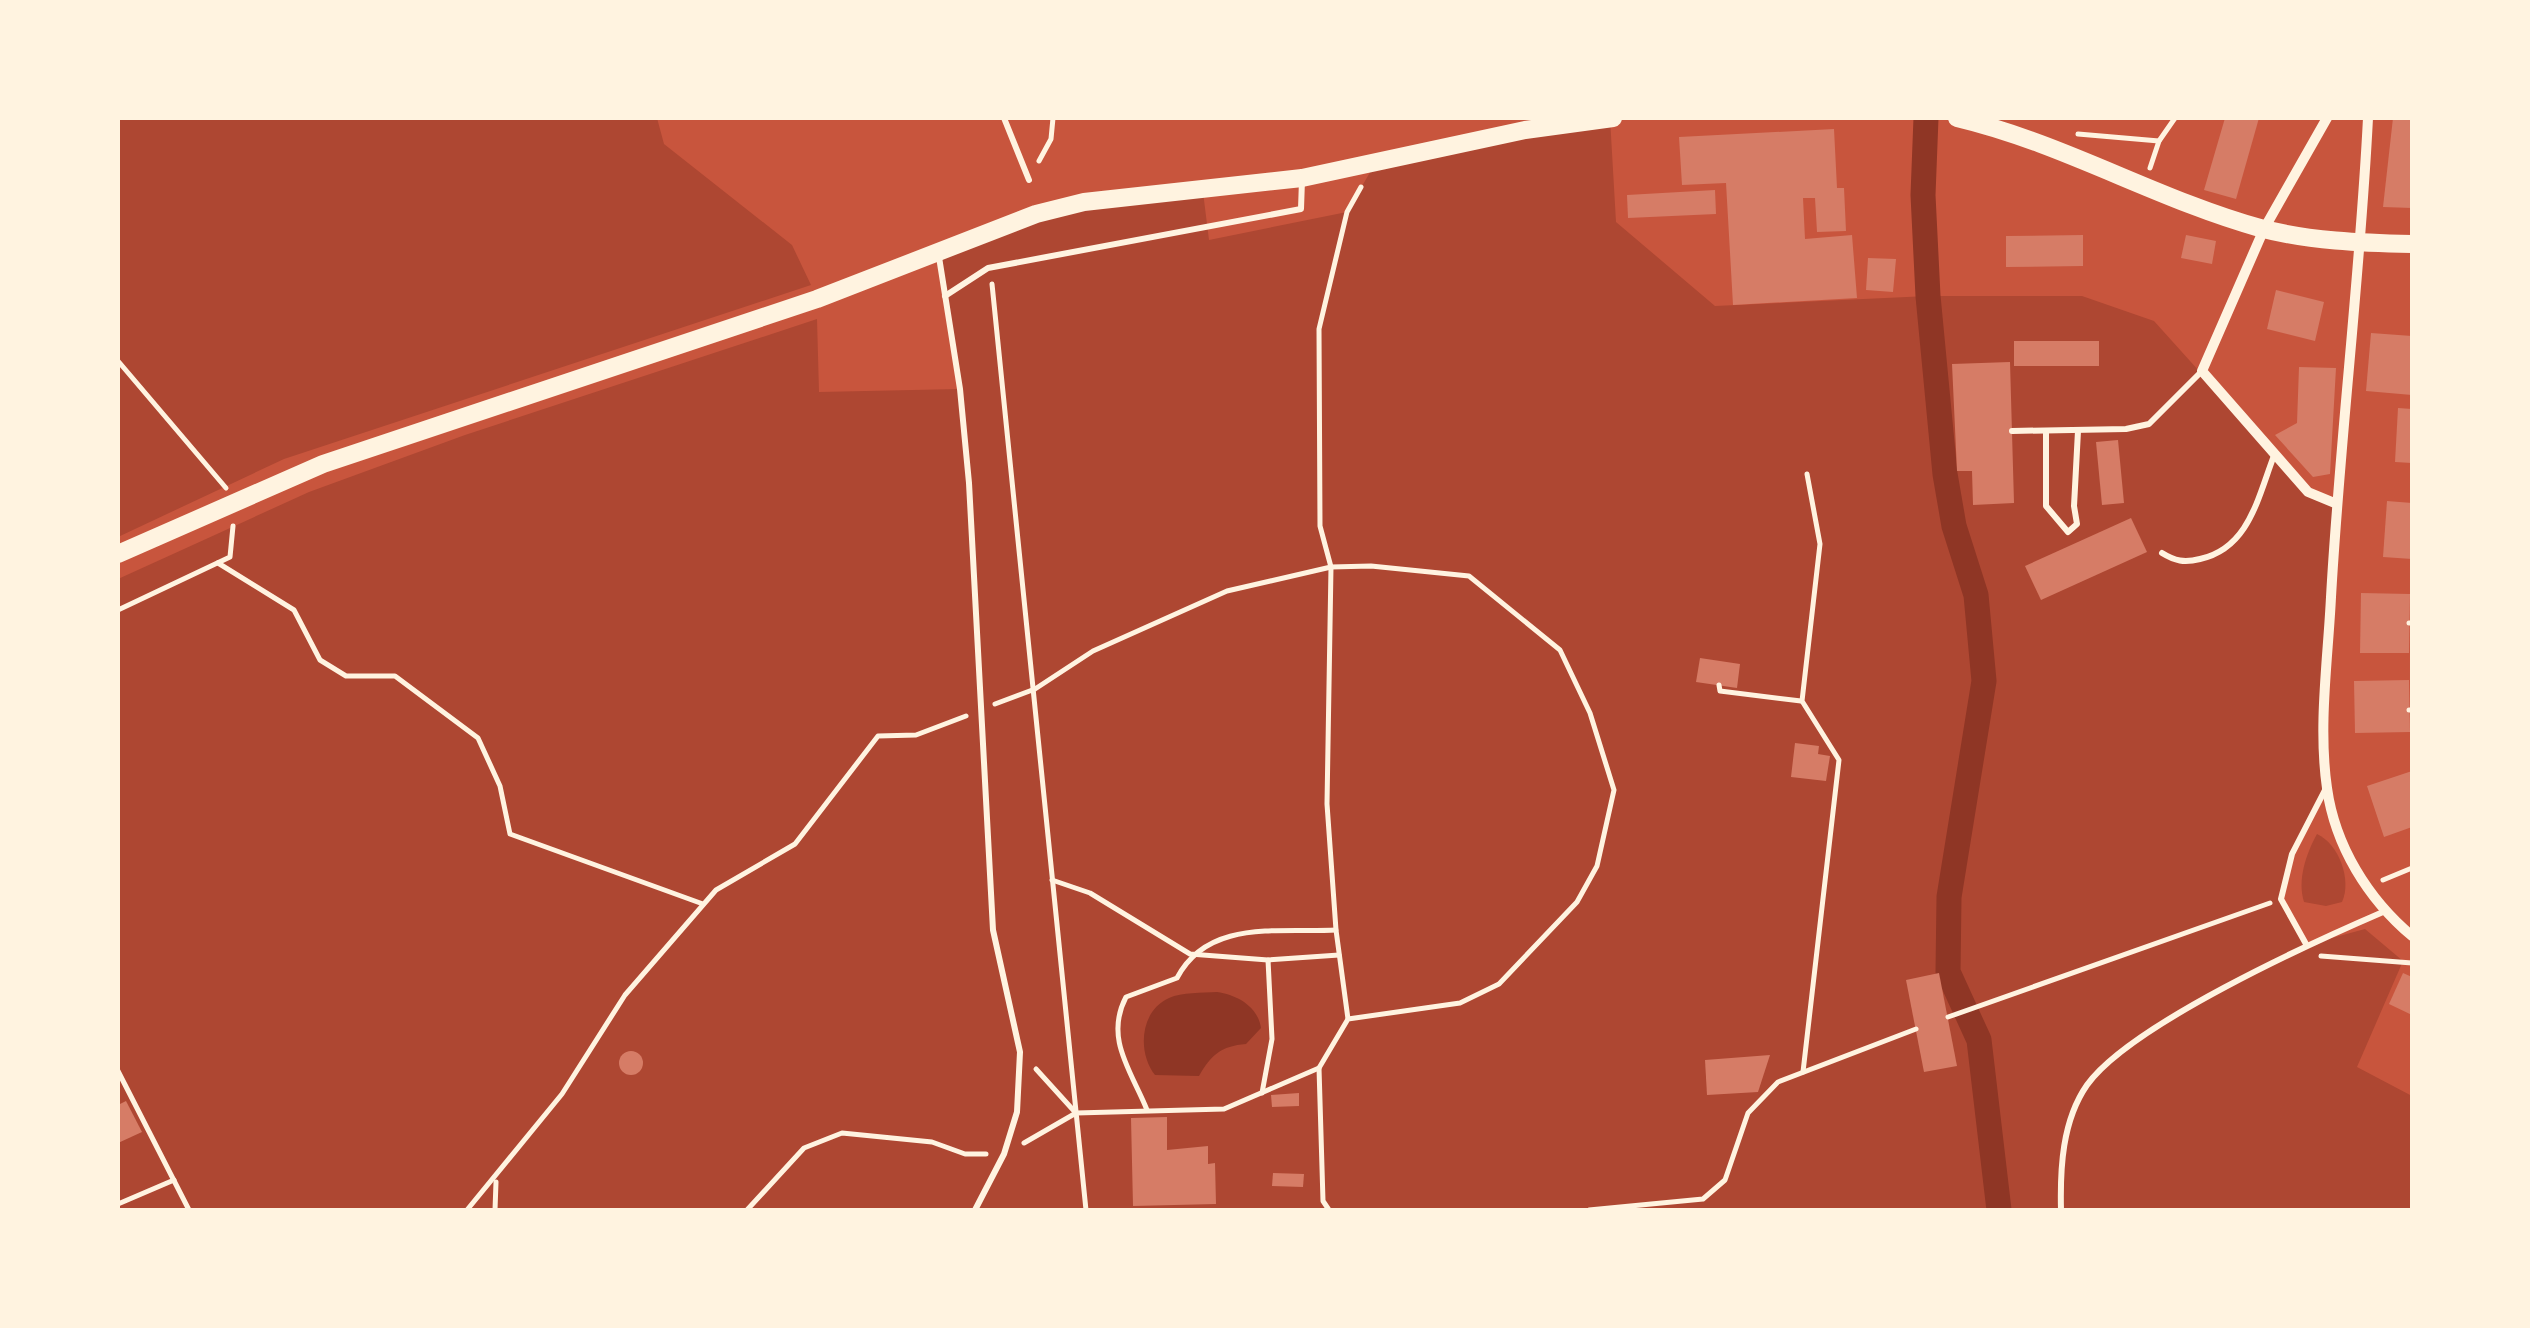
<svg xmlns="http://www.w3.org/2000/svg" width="2530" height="1328" font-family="Roboto,sans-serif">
  <rect width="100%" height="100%" fill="#c8553d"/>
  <g fill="#ae4732">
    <polygon points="118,118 657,118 664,144 792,245 811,285 284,459 118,537"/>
    <polygon points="1610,118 1616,222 1715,306 1928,296 2082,296 2154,321 2308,492 2337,504 2325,711 2327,787 2292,854 2281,899 2306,945 2365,929 2403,961 2357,1067 2412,1096 2412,1210 118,1210 118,579 309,492 465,435 817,319 819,392 959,389 937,249 1036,214 1203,192 1209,240 1347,212 1376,162"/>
    <path d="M2317,834C2339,844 2352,880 2342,902L2326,906L2304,902C2297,880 2306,854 2317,834Z"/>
  </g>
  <path fill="#8f3625" d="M1217,992C1238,995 1258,1007 1261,1028L1246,1044C1221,1046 1211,1055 1199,1076L1155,1075C1137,1052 1140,1011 1169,998C1182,992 1202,993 1217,992Z"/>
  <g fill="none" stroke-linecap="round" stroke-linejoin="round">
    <polyline stroke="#8f3625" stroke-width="25" points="1926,118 1923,195 1928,296 1945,474 1954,526 1976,595 1984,681 1949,897 1948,972 1979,1040 1999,1210"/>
  </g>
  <g fill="#d67c66">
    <polygon points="2225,118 2259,118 2236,199 2204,190"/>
    <polygon points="2393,118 2412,118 2412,208 2383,207"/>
    <polygon points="1834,129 1837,188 1844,188 1846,231 1817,232 1815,198 1803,198 1805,239 1852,235 1857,298 1733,305 1726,183 1682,185 1679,137"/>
    <polygon points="1715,190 1716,214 1628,218 1627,195"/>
    <polygon points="2083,235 2083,266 2006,267 2006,236"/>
    <polygon points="2186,235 2216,241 2212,264 2181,258"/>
    <polygon points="1868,258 1896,259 1893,292 1866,290"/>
    <polygon points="2276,290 2324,302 2315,341 2267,329"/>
    <polygon points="2371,333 2412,336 2412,395 2366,391"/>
    <rect x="2014" y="341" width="85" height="25"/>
    <polygon points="2010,362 2014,503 1973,505 1972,471 1957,471 1952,364"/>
    <polygon points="2299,367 2336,368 2330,474 2313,477 2275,435 2297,423"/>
    <polygon points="2398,408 2412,409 2412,463 2395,462"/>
    <polygon points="2118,440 2124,503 2102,505 2096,442"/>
    <polygon points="2387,501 2412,503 2412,559 2383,557"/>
    <polygon points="2131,518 2147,552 2041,600 2025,566"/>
    <polygon points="2361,593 2410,594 2409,653 2360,653"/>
    <polygon points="1700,658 1740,664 1737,688 1696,682"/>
    <polygon points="2409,680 2410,732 2355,733 2354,681"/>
    <polygon points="1795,743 1819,746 1818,754 1830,756 1826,781 1791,777"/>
    <polygon points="2412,771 2412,827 2384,837 2367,786"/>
    <polygon points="1939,973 1957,1066 1924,1072 1906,980"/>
    <polygon points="2403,973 2412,977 2412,1015 2389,1004"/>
    <circle cx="631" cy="1063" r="12"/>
    <polygon points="1770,1055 1758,1092 1707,1095 1705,1060"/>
    <polygon points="1299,1093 1299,1106 1272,1107 1271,1095"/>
    <polygon points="126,1101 142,1132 118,1143 118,1105"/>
    <polygon points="1167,1117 1167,1150 1208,1146 1208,1164 1215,1163 1216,1204 1133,1206 1131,1118"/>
    <polygon points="1273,1173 1304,1174 1303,1187 1272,1186"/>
  </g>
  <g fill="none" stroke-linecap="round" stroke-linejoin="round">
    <g stroke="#fff3e0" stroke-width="5">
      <polyline points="2078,134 2159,141"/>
      <polyline points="1039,161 1051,139 1053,118"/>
      <polyline points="2150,168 2159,141 2175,118"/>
      <polyline points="992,284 1086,1210"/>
      <polyline points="118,361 226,488"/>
      <polyline points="218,563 294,610 320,660 346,676 395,676 478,738 500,786 510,834 703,904"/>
      <polyline points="118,610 230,557 233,526"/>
      <polyline points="2409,623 2412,623"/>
      <polyline points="1719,685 1720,691 1801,701"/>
      <polyline points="995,704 1035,689 1093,651 1227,591 1331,567 1371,566 1469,576 1560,650 1590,713 1614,790 1597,866 1577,902 1499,984 1460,1003 1348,1019 1319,1068 1323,1201 1329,1210"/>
      <polyline points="2409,710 2412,710"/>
      <polyline points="1052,880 1090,893 1190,954 1268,960 1339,955"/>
      <polyline points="2383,880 2412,868"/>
      <polyline points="2321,956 2412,963"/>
      <polyline points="1948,1017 2270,903"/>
      <polyline points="1348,1019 1336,930 1327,804 1331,567 1320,526 1319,329 1347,212 1361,187"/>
      <polyline points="1036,1069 1075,1112"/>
      <polyline points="118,1071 189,1210"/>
      <polyline points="1803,1072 1839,760 1802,701 1820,544 1807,474"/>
      <polyline points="1262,1093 1272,1039 1268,960"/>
      <path d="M1147,1110C1132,1072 1104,1039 1126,997L1177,978C1208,919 1277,933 1336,930"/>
      <polyline points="1024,1143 1076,1113 1224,1109 1319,1068"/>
      <polyline points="118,1204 174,1180"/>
      <polyline points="467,1210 562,1094 625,995 716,890 795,844 878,736 916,735 966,716"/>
      <polyline points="495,1210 496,1182"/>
      <polyline points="747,1210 804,1148 842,1133 932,1142 965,1154 986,1154"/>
      <polyline points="1589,1210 1703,1199 1725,1180 1748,1113 1778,1082 1916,1029"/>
    </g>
    <g stroke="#fff3e0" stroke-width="6">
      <polyline points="1004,118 1029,180"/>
      <polyline points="939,257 960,389 969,483 993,930 1020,1052 1017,1112 1004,1154 975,1210"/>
      <polyline points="945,296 988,268 1301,209 1302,180"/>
      <polyline points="2012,431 2126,429 2149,424 2202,371"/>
      <polyline points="2046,431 2046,506 2068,532 2077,524 2074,506 2078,431"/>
      <path d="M2162,553C2175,561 2184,563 2200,559C2250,548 2258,496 2275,453"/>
      <polyline points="2306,944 2281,899 2292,854 2326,788"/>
      <path d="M2061,1210C2060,1169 2062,1121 2087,1085C2130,1025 2311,943 2383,912"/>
    </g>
    <g stroke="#fff3e0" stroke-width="10">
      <polyline points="2327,118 2264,229 2202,371 2308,492 2337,504"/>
      <path d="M2368,118C2360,278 2340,437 2331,597C2328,659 2318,726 2327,788C2335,846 2368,899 2412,936"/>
    </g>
    <g stroke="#fff3e0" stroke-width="18">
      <path d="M1957,118C2063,143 2156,199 2260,228C2308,241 2363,243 2412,244"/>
      <polyline points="118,554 323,464 817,299 1036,214 1084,202 1302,178 1525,130 1613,118"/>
    </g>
  </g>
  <rect width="2530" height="1328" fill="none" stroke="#fff3e0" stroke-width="240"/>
</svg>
